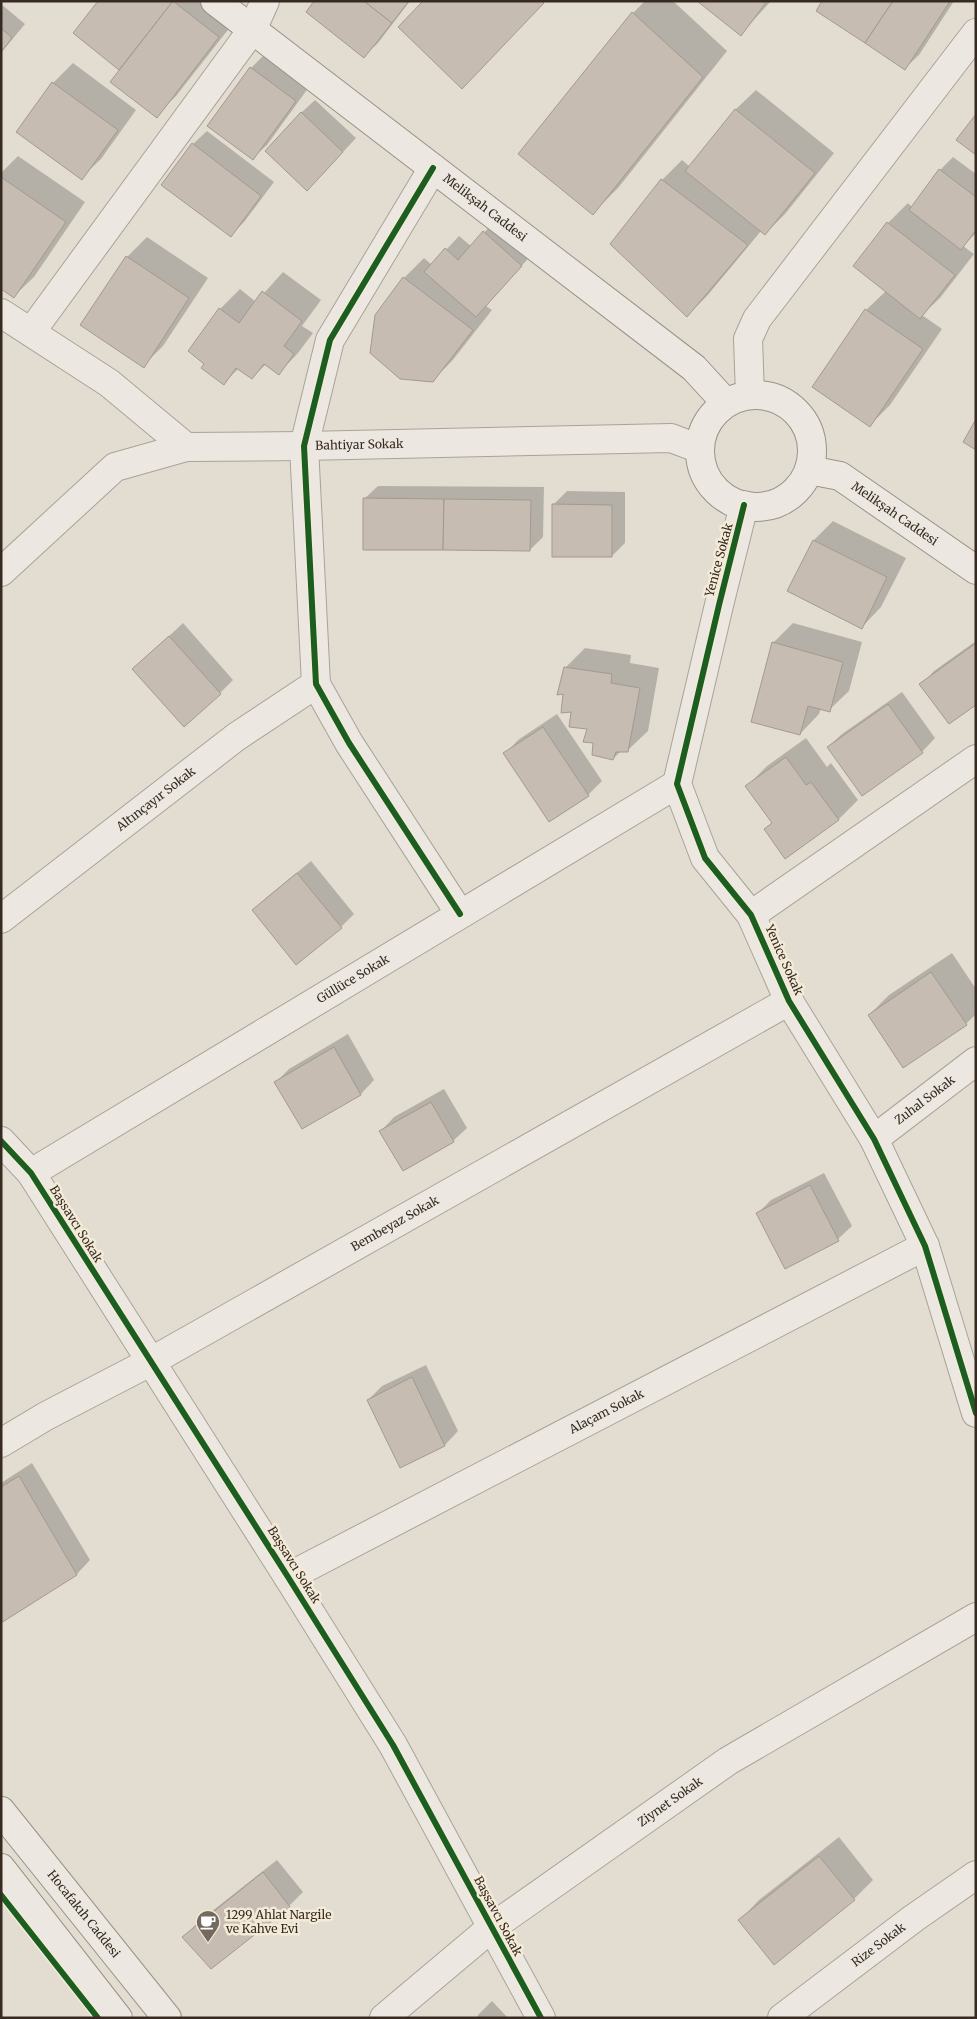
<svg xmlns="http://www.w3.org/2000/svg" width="977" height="2019" font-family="Merriweather,serif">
  <rect width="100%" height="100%" fill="#e3ddd1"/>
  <g fill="#0003">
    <polygon points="100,1 218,1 238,17 176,96 156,116 121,70 74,33"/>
    <polygon points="315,1 410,1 378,43 364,56"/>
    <polygon points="645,1 673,1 727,51 618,188 593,213 633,13"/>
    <polygon points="699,1 771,1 741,34"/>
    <polygon points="823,1 954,1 919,55 905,68"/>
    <polygon points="1,4 25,24 1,53"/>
    <polygon points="264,55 309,87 267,145 253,158 251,68"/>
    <polygon points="73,63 136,110 101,159 81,178 53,83"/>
    <polygon points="756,90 834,153 785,214 765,234 761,231 707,296 687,316 662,180 682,160 690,167 736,109"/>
    <polygon points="315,100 356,138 321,176 301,113"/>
    <polygon points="207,131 274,182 244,222 231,235 193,144"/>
    <polygon points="18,156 85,202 34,277 14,296 1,288 1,173"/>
    <polygon points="953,157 976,174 976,233 963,246 974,254 940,298 922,315 942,329 890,405 870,425 813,387 866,310 886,291 855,266 888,223 908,203 912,207 940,170"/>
    <polygon points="497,219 534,252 486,306 492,310 452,361 432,381 404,278 424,258 432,265 459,236 471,246"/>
    <polygon points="147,237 208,278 163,346 143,366 82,325 127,257"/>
    <polygon points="283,272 321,300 302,326 313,333 298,353 279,373 266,364 252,378 239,368 224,383 220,309 240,289 256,302"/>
    <polygon points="378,486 544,487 543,537 530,550 364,499"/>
    <polygon points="567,491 625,492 625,543 612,556 553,505"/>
    <polygon points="833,521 906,558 881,607 862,627 814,540"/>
    <polygon points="183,623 233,680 220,693 134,669"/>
    <polygon points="793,623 862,642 849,691 829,710 821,708 819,714 800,734 773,643"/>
    <polygon points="976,641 976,703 921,685 934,671"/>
    <polygon points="585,648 631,655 630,663 659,668 648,731 628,750 621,751 613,759 595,742 589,728 572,711 565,668"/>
    <polygon points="902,692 935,738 922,752 828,747 842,734"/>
    <polygon points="557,714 602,781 588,795 549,820 505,754 518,740"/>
    <polygon points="806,738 827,767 831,763 858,800 838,820 765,829 773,822 747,786 767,766"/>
    <polygon points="311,861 354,914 341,927 253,910 267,897"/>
    <polygon points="952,953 976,989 976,1014 966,1024 869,1015 889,995"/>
    <polygon points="348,1034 374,1080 361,1094 303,1128 276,1082 289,1069"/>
    <polygon points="444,1089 467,1128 453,1141 381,1131 394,1117"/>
    <polygon points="824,1173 852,1226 838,1239 786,1267 758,1213 771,1200"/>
    <polygon points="426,1365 458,1431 445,1445 400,1466 368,1400 382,1386"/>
    <polygon points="32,1463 90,1560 77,1574 1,1621 1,1483"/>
    <polygon points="839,1837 873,1880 854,1899 740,1920 759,1900"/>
    <polygon points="277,1860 303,1892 289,1906 211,1967 184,1937 197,1923"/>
    <polygon points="492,2001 508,2018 476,2018 479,2014"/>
  </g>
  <g fill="#c6bcb2" stroke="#a39990">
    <polygon points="98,1 173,1 119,70 73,33"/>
    <polygon points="173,1 219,37 157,118 110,82"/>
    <polygon points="314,1 364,1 392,23 364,58 306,12"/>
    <polygon points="364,1 409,1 392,23"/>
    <polygon points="423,1 542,1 544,3 462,89 398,27"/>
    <polygon points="697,1 767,1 741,36"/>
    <polygon points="822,1 893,1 865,43 816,11"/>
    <polygon points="893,1 947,1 949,3 905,70 865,43"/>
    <polygon points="632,12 703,77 593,215 518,154"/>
    <polygon points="1,28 12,38 1,52"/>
    <polygon points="250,67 296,101 253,160 207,126"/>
    <polygon points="52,82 118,130 82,180 16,132"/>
    <polygon points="735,109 815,173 765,235 685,171"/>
    <polygon points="301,112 343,152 307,191 265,151"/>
    <polygon points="976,114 976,155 956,140"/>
    <polygon points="192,143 261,196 231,237 161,185"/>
    <polygon points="939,169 976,197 976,230 961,250 909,210"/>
    <polygon points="1,177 66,222 14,298 1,289"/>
    <polygon points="661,179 748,245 687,317 610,244"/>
    <polygon points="887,222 955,275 920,319 853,266"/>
    <polygon points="483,231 522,266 476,317 424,272 445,248 458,260"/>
    <polygon points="126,256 189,298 144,368 80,325"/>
    <polygon points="403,277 473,330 433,382 400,379 370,353 375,315"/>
    <polygon points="262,291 302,321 284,346 294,354 279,375 264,364 252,379 236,368 224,385 201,368 204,364 188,351 219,308 239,323"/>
    <polygon points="865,309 923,349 870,427 812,387"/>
    <polygon points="976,419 976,450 963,442"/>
    <polygon points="363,498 444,499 443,550 363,550"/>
    <polygon points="444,499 531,500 530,551 443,550"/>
    <polygon points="552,504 612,505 612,557 552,557"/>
    <polygon points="813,540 887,577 862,629 787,591"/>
    <polygon points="169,636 221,694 184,727 132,669"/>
    <polygon points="772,642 843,662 830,712 808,706 800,735 751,722"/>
    <polygon points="976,643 976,705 949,724 919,684"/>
    <polygon points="564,667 612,674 611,683 640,688 628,752 616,752 613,760 592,755 593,743 583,742 587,729 569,727 571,712 561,713 563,694 557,695"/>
    <polygon points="888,704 923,753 862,796 827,747"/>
    <polygon points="543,727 589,796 549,822 503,753"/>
    <polygon points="786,757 806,785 811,782 839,820 785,859 764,829 772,823 745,786"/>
    <polygon points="297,873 342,928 296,965 252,910"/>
    <polygon points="931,972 967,1025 903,1068 868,1015"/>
    <polygon points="334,1047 361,1095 302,1129 274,1082"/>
    <polygon points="431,1102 454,1142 403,1171 379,1131"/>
    <polygon points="810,1185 839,1241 785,1269 756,1213"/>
    <polygon points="412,1377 445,1446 400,1468 367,1400"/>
    <polygon points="19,1476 77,1575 1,1623 1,1487"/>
    <polygon points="819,1856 855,1900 774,1965 738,1920"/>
    <polygon points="263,1872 290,1907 211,1969 182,1937"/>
  </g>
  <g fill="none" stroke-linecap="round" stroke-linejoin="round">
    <g stroke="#a9a299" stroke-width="30">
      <g id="street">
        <polyline points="433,168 330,340 304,446 316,684 349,743 460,914"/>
        <polyline points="1,313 109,383 186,447"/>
        <polyline points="31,332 252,30 265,1"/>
        <polyline points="750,395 748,339 757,319 976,33"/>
        <polyline points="744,505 719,605 677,784 705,858 751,915 789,1001 874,1139 925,1246 976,1413"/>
        <path id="s1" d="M1,572L115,467L186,447L304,446L671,438L700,449"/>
        <polyline points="751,915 976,759"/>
        <path id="s2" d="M1,919L236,737L316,684"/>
        <path id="s3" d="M874,1139L976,1061"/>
        <polyline points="1,1141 31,1173 288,1577 393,1745 541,2018"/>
        <path id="s4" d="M31,1173L677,784"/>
        <path id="s5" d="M1,1443L46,1416L150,1362L789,1001"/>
        <path id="s6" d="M288,1577L925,1246"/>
        <path id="s7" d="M384,2018L491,1928L728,1761L976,1617"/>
        <path id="s8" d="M782,2018L914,1918L976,1875"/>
      </g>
    </g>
    <g stroke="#989289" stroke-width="30">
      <g id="secondary">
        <path id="s9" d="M215,1L694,368L726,403"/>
        <circle cx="756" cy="451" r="56"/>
        <path id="s10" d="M809,470L840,476L976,570"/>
        <path id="s11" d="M1,1811L167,2018"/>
        <polyline points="1,1868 118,2018"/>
      </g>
    </g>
    <use href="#street" stroke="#ece8e1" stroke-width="28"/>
    <use href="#secondary" stroke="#ece8e1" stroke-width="28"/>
    <g stroke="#f3ead8" stroke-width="9">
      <g id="cycleway">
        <polyline points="433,168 330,340 304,446 316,684 349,743 460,914"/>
        <polyline points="744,505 719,605 677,784 705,858 751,915 789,1001 874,1139 925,1246 976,1413"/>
        <polyline points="1,1141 31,1173 288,1577 393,1745 541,2018"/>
        <polyline points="1,1895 98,2018"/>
      </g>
    </g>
    <use href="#cycleway" stroke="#1b5e20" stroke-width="6"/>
  </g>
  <defs>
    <g id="cafe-pin" transform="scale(1.25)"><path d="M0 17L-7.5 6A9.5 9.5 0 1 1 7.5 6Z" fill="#73695f" stroke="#f3ead8"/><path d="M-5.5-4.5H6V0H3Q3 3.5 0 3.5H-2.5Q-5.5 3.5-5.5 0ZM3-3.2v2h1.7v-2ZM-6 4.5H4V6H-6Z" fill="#fff"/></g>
  </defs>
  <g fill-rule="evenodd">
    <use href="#cafe-pin" x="208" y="1922"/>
  </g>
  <g text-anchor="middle" stroke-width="5" stroke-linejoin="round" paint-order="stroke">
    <g font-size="12" fill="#372b21" stroke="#f3ead8">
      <text dy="4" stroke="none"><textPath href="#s9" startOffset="340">Melikşah Caddesi</textPath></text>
      <text dy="4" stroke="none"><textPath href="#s1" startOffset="402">Bahtiyar Sokak</textPath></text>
      <text dy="4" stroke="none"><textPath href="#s10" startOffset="98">Melikşah Caddesi</textPath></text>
      <text transform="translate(719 560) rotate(-75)" y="4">Yenice Sokak</text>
      <text dy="4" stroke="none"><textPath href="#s2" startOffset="196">Altınçayır Sokak</textPath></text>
      <text transform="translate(784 960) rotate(66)" y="4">Yenice Sokak</text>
      <text dy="4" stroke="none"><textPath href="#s4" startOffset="376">Güllüce Sokak</textPath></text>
      <text dy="4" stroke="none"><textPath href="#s3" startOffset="64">Zuhal Sokak</textPath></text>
      <text dy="4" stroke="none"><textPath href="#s5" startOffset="451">Bembeyaz Sokak</textPath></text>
      <text transform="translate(76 1224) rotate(58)" y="4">Başsavcı Sokak</text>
      <text dy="4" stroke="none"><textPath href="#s6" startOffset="359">Alaçam Sokak</textPath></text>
      <text transform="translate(294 1565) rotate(58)" y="4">Başsavcı Sokak</text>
      <text dy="4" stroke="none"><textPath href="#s7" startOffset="359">Ziynet Sokak</textPath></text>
      <text dy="4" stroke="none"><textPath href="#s11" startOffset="132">Hocafakıh Caddesi</textPath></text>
      <text transform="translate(498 1916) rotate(62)" y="4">Başsavcı Sokak</text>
      <text dy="4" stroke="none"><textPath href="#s8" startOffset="121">Rize Sokak</textPath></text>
    </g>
    <g font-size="12" fill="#372b21" stroke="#f3ead8" text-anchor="start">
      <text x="226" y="1919">1299 Ahlat Nargile<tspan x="226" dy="14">ve Kahve Evi</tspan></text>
    </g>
  </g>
  <rect width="977" height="2019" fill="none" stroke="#372b21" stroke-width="5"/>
</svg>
